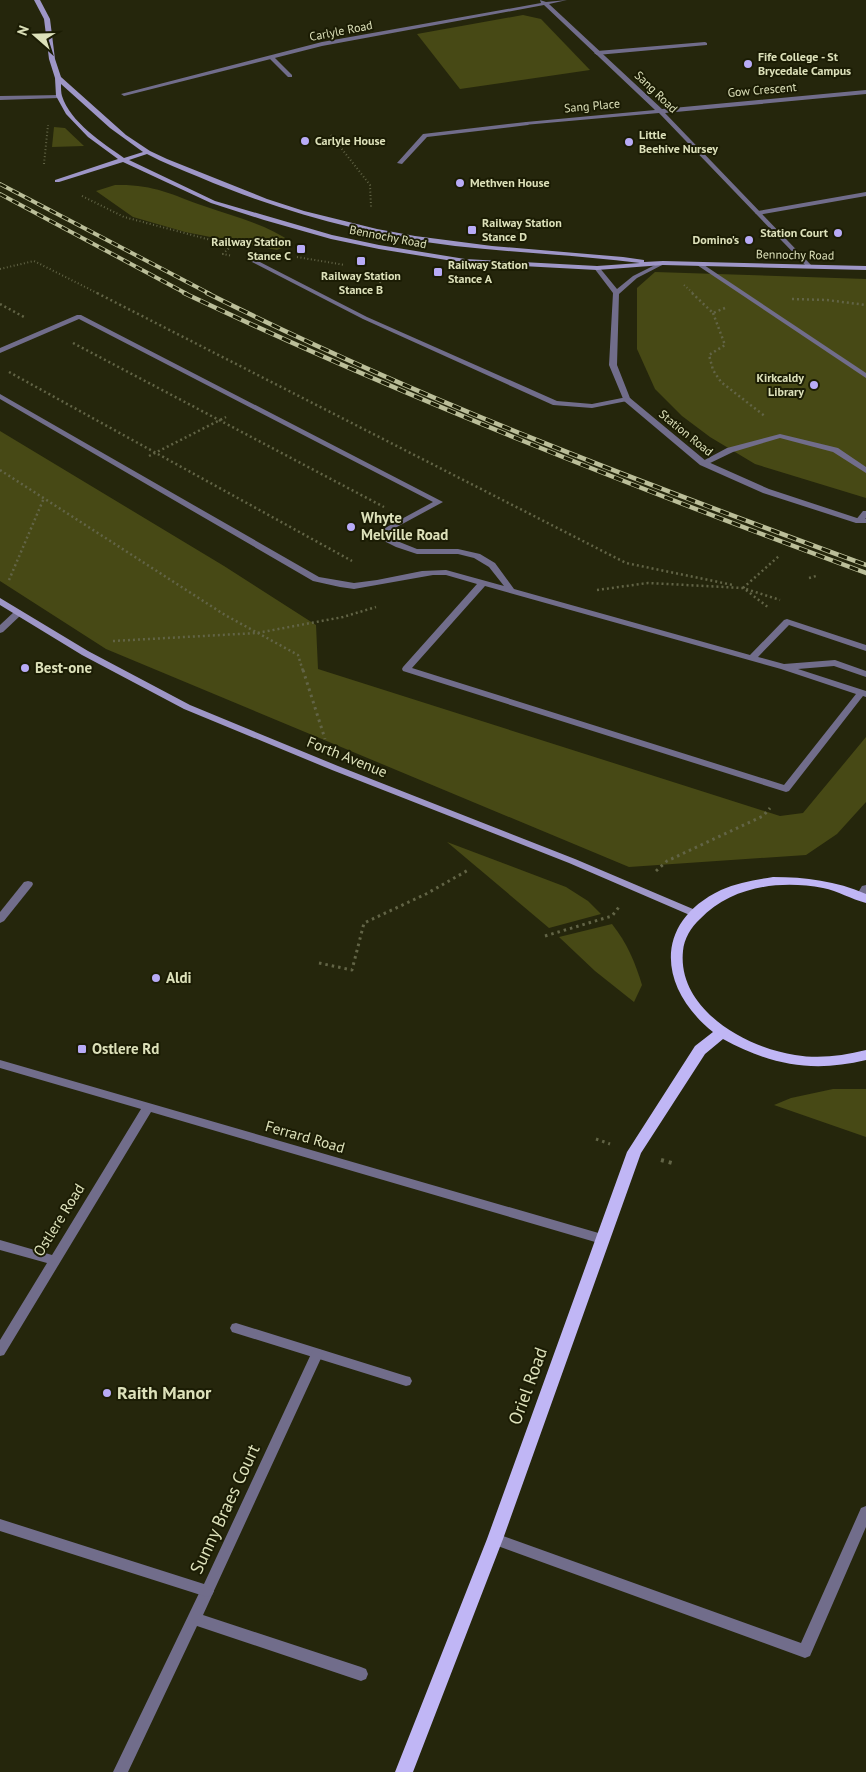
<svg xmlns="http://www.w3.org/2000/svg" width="866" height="1772" font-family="'PT Sans',sans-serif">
  <rect width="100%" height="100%" fill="#25260c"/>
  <g fill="#474915">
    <polygon points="523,15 541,19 590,70 460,89 417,34"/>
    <polygon points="54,127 65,128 84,146 52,147"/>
    <path d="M115,185C153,184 170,194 204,206C235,217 266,224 293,243L277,250L185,232L133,217L96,191Z"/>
    <polygon points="655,272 866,279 866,498 755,464 710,437 682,416 655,389 637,349 637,288"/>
    <polygon points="0,431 224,566 316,625 318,669 780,816 803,813 866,737 866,802 837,834 806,855 629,867 106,649 0,581"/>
    <polygon points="447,842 566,887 588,901 601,914 549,928"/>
    <path d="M612,924C627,943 635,962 642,985L634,1002L595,971L559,937Z"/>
    <polygon points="833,1089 866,1089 866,1137 774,1105 791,1098"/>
  </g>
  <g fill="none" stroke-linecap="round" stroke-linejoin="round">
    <g stroke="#626446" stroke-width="2" stroke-dasharray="1 2.5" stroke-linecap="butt">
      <polyline points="331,135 370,185 371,207"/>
      <polyline points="44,164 48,125"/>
      <polyline points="82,196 124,217 237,247"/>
      <polyline points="231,246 223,254 232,256"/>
      <polyline points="297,257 345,265"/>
      <polyline points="0,269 34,261 99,294"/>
      <polyline points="380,283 384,271"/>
      <polyline points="684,285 694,294"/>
    </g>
    <g stroke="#626446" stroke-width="2.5" stroke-dasharray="2 3" stroke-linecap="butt">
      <polyline points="97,293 626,563 733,585"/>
      <polyline points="692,293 713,313 725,308"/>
      <polyline points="792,299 827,300 866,305"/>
      <polyline points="0,304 24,317"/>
      <polyline points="713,313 725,345 709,355 713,370 721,382 766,417"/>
      <polyline points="73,343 384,507"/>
      <polyline points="9,372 352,561"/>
      <polyline points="149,456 226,417"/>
      <polyline points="0,470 225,615 298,655 303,671"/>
      <polyline points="809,578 816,576"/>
      <polyline points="9,580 44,498"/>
      <polyline points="743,588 779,556"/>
      <polyline points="597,590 648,583 743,588 780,600"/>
      <polyline points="746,590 769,608"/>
      <polyline points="113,641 257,633 343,617 376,607"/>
    </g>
    <g stroke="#626446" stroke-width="3" stroke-dasharray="2.5 4" stroke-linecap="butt">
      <polyline points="303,670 325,739"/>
      <polyline points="656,871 667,861 763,816 770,808"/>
      <polyline points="545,936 612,916 619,907"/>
      <polyline points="319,963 352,970 364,923 426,894 470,869"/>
      <polyline points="596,1139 610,1144"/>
    </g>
    <polyline stroke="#626446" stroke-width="4" stroke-dasharray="3 5" stroke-linecap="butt" points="661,1160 672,1163"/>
    <g fill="#716d8b" fill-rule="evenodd">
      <polygon points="705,42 707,43 707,45 597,55 594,53 597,51"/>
      <polygon points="269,56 273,56 292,75 292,77 288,77 269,58"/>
      <polygon points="61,95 61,97 59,98 0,100 0,96"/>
      <polygon points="526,122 529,124 528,125 427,137 402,164 397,163 423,134"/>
      <polygon points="866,192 866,196 758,215 755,213 758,211"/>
      <polygon points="250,259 254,259 367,317 557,401 592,404 627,397 631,399 627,401 592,408 553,405 363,319 250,261"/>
      <polygon points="697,263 701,263 866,373 866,378 697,265"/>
      <path d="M77,315H81L443,502L382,535L417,549H458L480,554L495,563L514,589L750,655L784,620L787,619L866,645V651L789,625L758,657L784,664L835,660L866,671V677L834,666L798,669L866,691V697L863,696L789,791L786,792L403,671L402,669L403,667L477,584L446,575H433L354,589L340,587L313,581L0,399V394L319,577L354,583L377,580L422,571L446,570L504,586L489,567L474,558L458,554H417L396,547L372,535L433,502L79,319L0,353V348ZM485,586L781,669L856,694L784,785L412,668Z"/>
      <polygon points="780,434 838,448 866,467 866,473 833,452 780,438 733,452 706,465 703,465 699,463 727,448"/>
      <polygon points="863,511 866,511 866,518 862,523 856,523 855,521"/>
      <polygon points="28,881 32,882 33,884 32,886 4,921 0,923 0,912 24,882"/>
      <polygon points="236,1323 406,1376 410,1377 412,1381 410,1385 406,1386 232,1332 230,1328 232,1324"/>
      <polygon points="866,1506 866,1527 810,1656 805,1658 495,1545 490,1543 488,1539 490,1535 495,1533 801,1643 861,1508"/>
      <polygon points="207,1585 212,1587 214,1591 203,1615 361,1667 366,1669 368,1674 366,1679 361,1681 197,1626 128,1772 113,1772 202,1587"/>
    </g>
    <g fill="#716d8b" fill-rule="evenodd">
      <polygon points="540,0 546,2 567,0 549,4 662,109 866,90 866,94 665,113 812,266 812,268 808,268 659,113 524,125 523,124 526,122 655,110 544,5 322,46 124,96 121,94 322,42 541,3"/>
      <polygon points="661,262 666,263 637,278 619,294 617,365 630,398 706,461 769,489 860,519 866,519 866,523 856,523 763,493 700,465 624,401 609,365 613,293 594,268 599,267 617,289 633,276"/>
      <polygon points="18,610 21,611 22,613 21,615 3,632 0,633 0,625 15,611"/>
      <polygon points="866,885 866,896 861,899 857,898 856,896 862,886"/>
      <polygon points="0,1060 602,1234 606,1236 608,1239 606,1242 602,1244 151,1112 4,1355 0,1356 0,1340 47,1263 0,1250 0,1240 52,1255 141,1109 0,1068"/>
      <polygon points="317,1349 321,1350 323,1354 212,1595 207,1597 0,1531 0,1519 204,1584 311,1354 313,1350"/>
    </g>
    <g fill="#9e96c7" fill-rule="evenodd">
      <path d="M34,0H40L50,19L55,59L61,77L126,135L150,151L167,159L267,199L304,211L377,229L415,236L492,246L623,257L644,260V262L663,261L866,266V270L663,265L597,270L465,263L379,249L331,239L264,220L211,203L123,162L59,182H55V180L118,159L88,137L66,114L56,96L55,78L49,59L44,19ZM61,84L110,128L143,152L124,158C103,143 70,122 62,96C61,93 61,88 61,84ZM147,154C164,163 182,170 199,177C281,212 367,235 455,246C516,253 578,255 640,263L597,266L465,259L379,245L332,235L215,201L129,160Z"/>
      <polygon points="0,598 88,651 190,705 338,766 575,859 700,912 701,914 700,916 692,916 569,863 332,770 184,709 82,655 0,605"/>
    </g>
    <path fill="#c0b6f5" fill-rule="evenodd" d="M773,877C806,877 836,881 866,894V903C851,899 838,891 823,888C780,880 732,886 700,919C691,927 684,939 683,951C677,1009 746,1048 795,1055C819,1059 842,1056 866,1050V1060C813,1073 770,1065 723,1039L705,1054L641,1153L503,1539L413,1772H395L487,1539L627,1152L695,1046L713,1032C659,989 652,923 721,890C737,883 755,880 773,877Z"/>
    <g stroke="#bbbe99" stroke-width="4">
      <g id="rail-far1">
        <polyline points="0,184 210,294"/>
        <polyline points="0,194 187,294"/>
      </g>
    </g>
    <g stroke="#bbbe99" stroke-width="4.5">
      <g id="rail">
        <path d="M184,293C406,398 636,488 866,573"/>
        <path d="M207,293C420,400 643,483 866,565"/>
      </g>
    </g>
    <use href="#rail-far1" stroke="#1b1c04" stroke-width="2.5" stroke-dasharray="7" stroke-linecap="butt"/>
    <use href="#rail" stroke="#1b1c04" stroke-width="3" stroke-dasharray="9" stroke-linecap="butt"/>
  </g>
  <g fill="#b8abf7" stroke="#1b1c04" stroke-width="2">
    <circle cx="748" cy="64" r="5"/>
    <circle cx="305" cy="141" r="5"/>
    <circle cx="629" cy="142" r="5"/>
    <circle cx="460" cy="183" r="5"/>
    <rect x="467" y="225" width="10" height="10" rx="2.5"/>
    <circle cx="838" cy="233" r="5"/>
    <circle cx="749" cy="240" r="5"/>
    <rect x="296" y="244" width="10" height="10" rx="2.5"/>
    <rect x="356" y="256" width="10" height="10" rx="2.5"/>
    <rect x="433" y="267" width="10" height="10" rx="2.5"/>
    <circle cx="814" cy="385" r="5"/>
    <circle cx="351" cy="527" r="5"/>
    <circle cx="25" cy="668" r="5"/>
    <circle cx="156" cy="978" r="5"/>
    <rect x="77" y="1044" width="10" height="10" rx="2.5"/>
    <circle cx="107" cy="1393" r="5"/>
  </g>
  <g text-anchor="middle" stroke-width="4" stroke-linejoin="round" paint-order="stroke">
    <g font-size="12" fill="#dde1ba" stroke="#1b1c04">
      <text transform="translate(341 31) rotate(-11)" y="4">Carlyle Road</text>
      <text transform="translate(762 90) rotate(-5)" y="4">Gow Crescent</text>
      <text transform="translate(656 92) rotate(44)" y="4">Sang Road</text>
      <text transform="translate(592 106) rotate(-5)" y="4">Sang Place</text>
      <text transform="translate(388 237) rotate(11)" y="4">Bennochy Road</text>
      <text transform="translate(795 255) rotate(1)" y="4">Bennochy Road</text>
      <text transform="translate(686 433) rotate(39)" y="4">Station Road</text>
    </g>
    <g font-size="12" font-weight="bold" fill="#dde1ba" stroke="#1b1c04" text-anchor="start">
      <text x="758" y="61">Fife College - St<tspan x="758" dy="14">Brycedale Campus</tspan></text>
      <text x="639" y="139">Little<tspan x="639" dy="14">Beehive Nursey</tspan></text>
      <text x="315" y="145">Carlyle House</text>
      <text x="470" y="187">Methven House</text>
      <text x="482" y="227">Railway Station<tspan x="482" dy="14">Stance D</tspan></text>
      <text x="828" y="237" text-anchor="end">Station Court</text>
      <text x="739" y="244" text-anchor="end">Domino's</text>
      <text x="291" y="246" text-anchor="end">Railway Station<tspan x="291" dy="14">Stance C</tspan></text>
      <text x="448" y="269">Railway Station<tspan x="448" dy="14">Stance A</tspan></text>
      <text x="361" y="280" text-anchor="middle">Railway Station<tspan x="361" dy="14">Stance B</tspan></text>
      <text x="804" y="382" text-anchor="end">Kirkcaldy<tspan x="804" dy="14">Library</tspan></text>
    </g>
    <g font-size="15" font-weight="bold" fill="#dde1ba" stroke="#1b1c04" text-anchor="start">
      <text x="361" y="523">Whyte<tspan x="361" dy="17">Melville Road</tspan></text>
      <text x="35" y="673">Best-one</text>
      <text x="166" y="983">Aldi</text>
      <text x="92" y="1054">Ostlere Rd</text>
    </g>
    <g font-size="15" fill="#dde1ba" stroke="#1b1c04">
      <text transform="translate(347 757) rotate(22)" y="5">Forth Avenue</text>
      <text transform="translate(305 1137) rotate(16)" y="5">Ferrard Road</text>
      <text transform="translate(59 1220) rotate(-58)" y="5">Ostlere Road</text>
    </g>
    <g font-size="18" fill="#dde1ba" stroke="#1b1c04">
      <text transform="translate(528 1386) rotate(-70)" y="6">Oriel Road</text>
      <text transform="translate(225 1509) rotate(-65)" y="6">Sunny Braes Court</text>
    </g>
    <g font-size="18" font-weight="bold" fill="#dde1ba" stroke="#1b1c04" text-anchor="start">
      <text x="117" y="1399">Raith Manor</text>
    </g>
  </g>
  <g transform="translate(35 35) rotate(290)" stroke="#1b1c04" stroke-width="4" paint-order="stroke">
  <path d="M0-4L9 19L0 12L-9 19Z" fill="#dde1ba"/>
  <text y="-8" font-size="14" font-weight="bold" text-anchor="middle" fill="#dde1ba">N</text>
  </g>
</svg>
